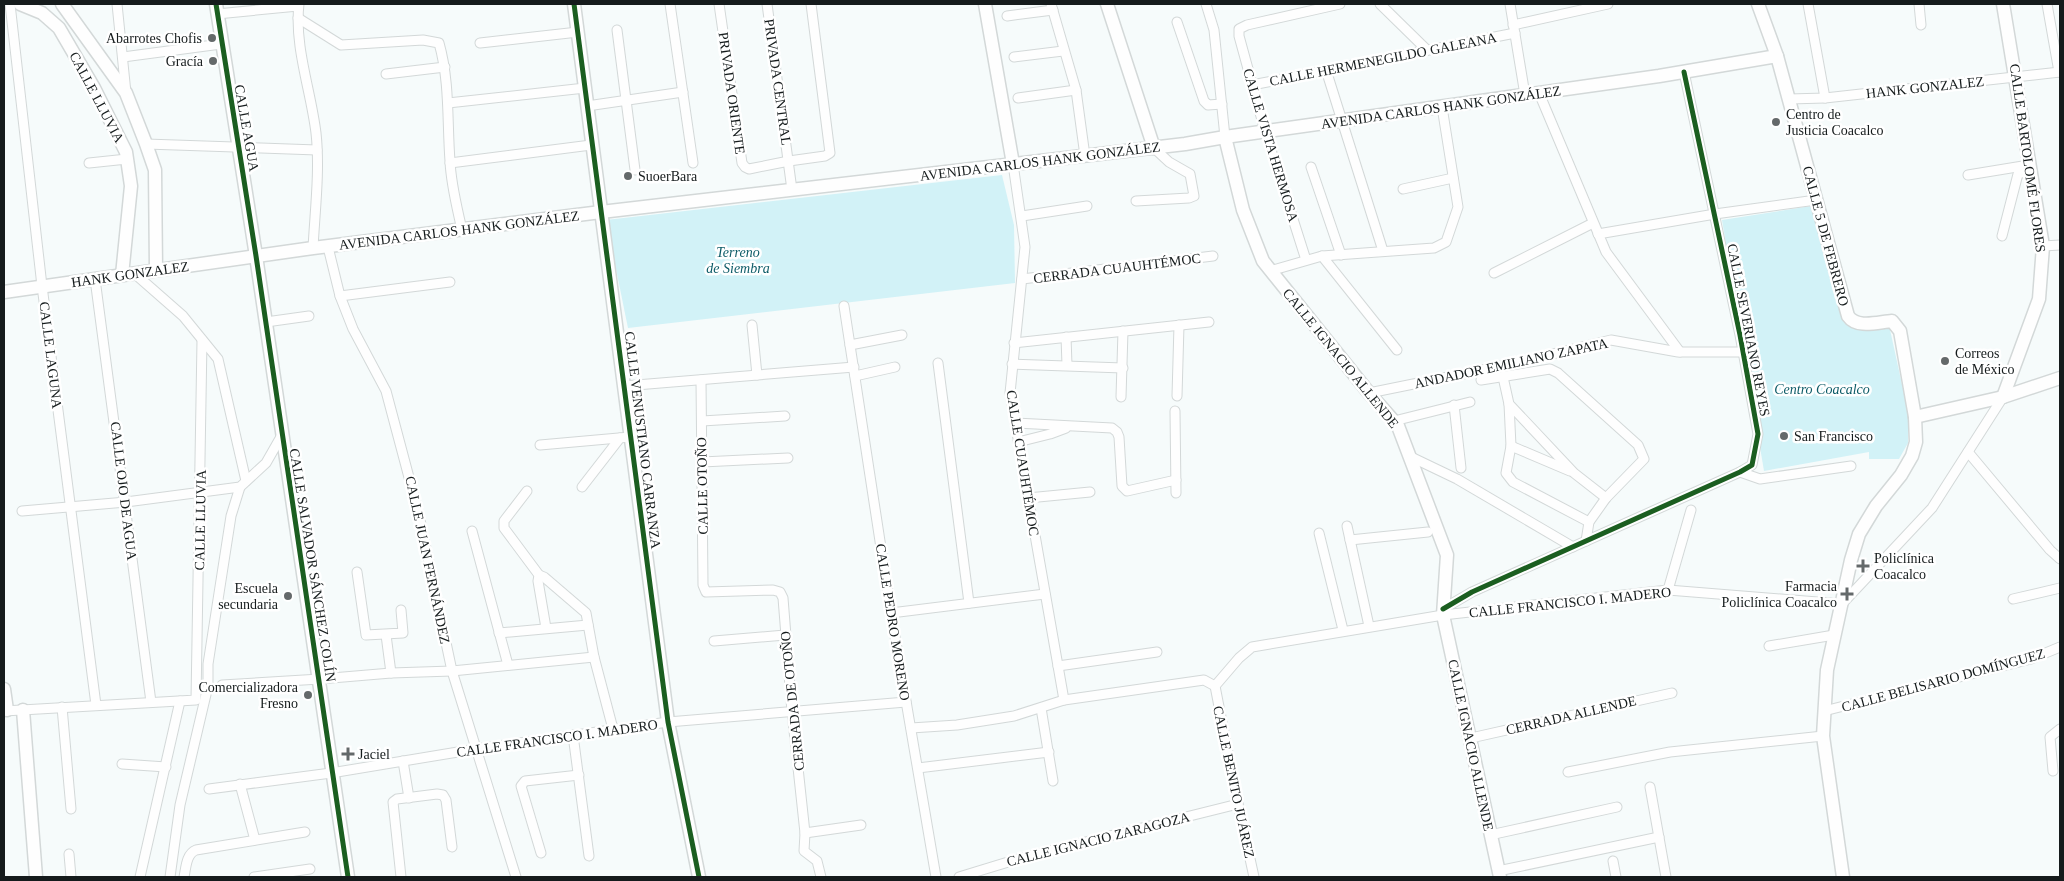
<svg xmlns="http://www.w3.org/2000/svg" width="2064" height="881" font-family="'Times New Roman',serif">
  <rect width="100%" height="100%" fill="#f6fbfb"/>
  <g fill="#d2f2f7">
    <polygon points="1002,175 1014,225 1015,283 628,328 606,220"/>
    <polygon points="1811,206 1845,322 1861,327 1889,325 1908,412 1908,443 1899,459 1869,459 1869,452 1764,471 1722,220"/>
  </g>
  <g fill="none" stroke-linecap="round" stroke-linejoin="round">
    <g stroke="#d3d8d8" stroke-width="11">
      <g id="street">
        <polyline points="10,4 42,286 96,705"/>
        <polyline points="117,4 126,93"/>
        <path d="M299,4C294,46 311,91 316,133C320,170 315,210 313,248"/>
        <polyline points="670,4 693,163"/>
        <polyline points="719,4 742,163 745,167 749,169 789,161 825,156 830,153 811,4"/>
        <polyline points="767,4 792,190"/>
        <polyline points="1051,4 1076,90 1085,156"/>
        <polyline points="1206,4 1214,30 1225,137"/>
        <polyline points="1380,4 1427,50"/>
        <polyline points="1510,4 1525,95"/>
        <polyline points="1808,4 1825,98"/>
        <polyline points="1919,4 1921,25"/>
        <polyline points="2047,4 2059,72"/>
        <polyline points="217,14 298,6"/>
        <polyline points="1007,16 1053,10"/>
        <path d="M298,18L341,45L423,40L439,43C450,82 447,122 450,161C451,185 457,207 462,230"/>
        <polyline points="1177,22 1204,101 1208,105 1222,104"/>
        <polyline points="1513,25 1608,4"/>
        <polyline points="617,30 635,170"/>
        <polyline points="480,43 578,32"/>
        <polyline points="123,57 221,44"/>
        <polyline points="1014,57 1063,51"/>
        <polyline points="1326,70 1383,251"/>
        <polyline points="386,74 445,67"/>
        <polyline points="1252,85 1515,33"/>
        <polyline points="1539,93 1606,252 1680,352"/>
        <polyline points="1018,98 1076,90"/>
        <polyline points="1789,99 1825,98 2060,72"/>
        <polyline points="448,103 585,88"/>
        <polyline points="587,106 683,92"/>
        <polyline points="146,144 317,150"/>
        <polyline points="89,163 127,159"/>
        <polyline points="450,163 591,145"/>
        <polyline points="1013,164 1025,247 1010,393 1064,700"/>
        <polyline points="1311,167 1341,255"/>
        <polyline points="1968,175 2029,165"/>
        <polyline points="1403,189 1453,178"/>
        <polyline points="1136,201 1189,198 1194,196 1190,174 1169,162 1154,148"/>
        <polyline points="1022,216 1087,206"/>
        <polyline points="1598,234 1715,214 1816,200"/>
        <polyline points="2002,236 2018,174 2030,171"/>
        <polyline points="2043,246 2060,245"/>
        <polyline points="328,247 340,296 353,329 386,391 419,515 452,671 516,877"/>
        <polyline points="1322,256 1397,350"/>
        <polyline points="1306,260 1265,131 1239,36 1239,29 1247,25 1340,4"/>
        <polyline points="1270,271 1322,256 1434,248 1446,242 1458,207 1442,107"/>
        <polyline points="134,273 183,316 218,359 246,481"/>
        <polyline points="1494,273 1593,223"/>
        <polyline points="95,279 151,702"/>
        <polyline points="1022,279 1213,256"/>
        <polyline points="340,296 450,282"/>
        <polyline points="844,306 891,613 936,877"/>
        <polyline points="266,322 309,316"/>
        <polyline points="752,325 757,375"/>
        <polyline points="1066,337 1067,365"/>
        <polyline points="1014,343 1209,322"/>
        <polyline points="850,345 902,335"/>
        <polyline points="938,363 969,603"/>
        <polyline points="1012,364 1123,368"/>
        <polyline points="855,376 895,367"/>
        <polyline points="1503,377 1509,404 1574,473 1606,498"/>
        <polyline points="701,380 703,585 706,592 773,590 780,592 783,598 792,712 805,833 804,851 817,861 821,877"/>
        <polyline points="1481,380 1550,369 1558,373 1638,445 1644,459 1606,498 1589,522 1586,541"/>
        <polyline points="624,386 854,367"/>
        <polyline points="1369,393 1507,365 1611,340 1678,352 1743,352"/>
        <polyline points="1177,396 1179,325"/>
        <polyline points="1121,397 1123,331"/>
        <polyline points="1509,404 1511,446 1506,473 1513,482 1589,522"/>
        <polyline points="1454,405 1461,468"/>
        <polyline points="1175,411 1176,493"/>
        <polyline points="702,421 785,416"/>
        <polyline points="1394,421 1470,402"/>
        <polyline points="1015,423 1112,428 1117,432 1119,437 1122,486 1127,491 1176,480"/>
        <polyline points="1018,442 1050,434 1066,428"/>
        <polyline points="540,445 630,437"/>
        <polyline points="1511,446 1570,471"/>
        <polyline points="1968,452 2050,550 2060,559"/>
        <polyline points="1409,456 1457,479 1573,547"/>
        <polyline points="702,462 788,458"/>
        <polyline points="1740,472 1760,479 1851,466"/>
        <polyline points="582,487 620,438"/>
        <polyline points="527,491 504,521 504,528 539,575 538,581 546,628"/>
        <polyline points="1028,498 1090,492"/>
        <polyline points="22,511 126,502 240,487 266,463 282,435"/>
        <polyline points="1347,526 1369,626"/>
        <polyline points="472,531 508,665"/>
        <polyline points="1319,533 1343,630"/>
        <polyline points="1350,540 1428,532"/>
        <polyline points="357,572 366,635 403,633 401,610"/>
        <polyline points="539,575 544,577 586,613 594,657 613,729"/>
        <polyline points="1668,590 1691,510"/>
        <polyline points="2013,599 2060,588"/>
        <polyline points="1443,609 1472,592 1740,472 1752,465 1758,434 1740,335 1684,72"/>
        <polyline points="891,613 1045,594"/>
        <polyline points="499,633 588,625"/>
        <polyline points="386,635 391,673"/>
        <polyline points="714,641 785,635"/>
        <polyline points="1769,646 1834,635"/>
        <polyline points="1058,666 1157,652"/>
        <polyline points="222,685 320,679 391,673 452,671 594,657"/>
        <polyline points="1215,686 1239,658 1252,647 1443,615 1668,590 1842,604 1932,508 2003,397"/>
        <polyline points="1215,686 1238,804 1254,877"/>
        <polyline points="62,707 71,809"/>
        <polyline points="1041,708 1053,781"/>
        <polyline points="4,711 196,700 202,340"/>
        <polyline points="1824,711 2031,659 2060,647"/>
        <polyline points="911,728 957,725 1014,716 1064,700 1204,680 1215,686"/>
        <polyline points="573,735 589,856"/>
        <polyline points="1471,738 1672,693"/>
        <polyline points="403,761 409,798"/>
        <polyline points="122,764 166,767"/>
        <polyline points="918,768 1049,752"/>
        <polyline points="2053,771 2050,737 2060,729"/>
        <polyline points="1568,772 1670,752 1823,736"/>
        <polyline points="240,784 255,840"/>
        <polyline points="1650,787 1666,877"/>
        <polyline points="209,789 331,773 476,749 668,722 906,702"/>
        <polyline points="805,833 861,825"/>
        <polyline points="1490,835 1617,807"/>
        <polyline points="541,853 521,786 525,781 579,775"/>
        <polyline points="69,854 71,877"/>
        <polyline points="1613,861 1616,877"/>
        <polyline points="1498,871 1659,837"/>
        <polyline points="140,877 180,701"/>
        <polyline points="170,877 180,805 208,686 208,664 231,516 240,487"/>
        <path d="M184,877C186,868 186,854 196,850L305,832"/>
        <polyline points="254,877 310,869"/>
        <polyline points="401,877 393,802 397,799 437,794 443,795 446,800 452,847"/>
        <polyline points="959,877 1021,858 1238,804"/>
      </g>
    </g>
    <g stroke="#d3d8d8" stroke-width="15">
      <g id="secondary">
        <polyline points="20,4 42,13 59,28 94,88 126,152 131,186 122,275"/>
        <polyline points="62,4 126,93 146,144 155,170 156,270"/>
        <polyline points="216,4 256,256 348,877"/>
        <polyline points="574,4 668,722 699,877"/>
        <polyline points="985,4 1013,164"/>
        <polyline points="1107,4 1154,148"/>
        <polyline points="1758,4 1777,56"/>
        <polyline points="1225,137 1243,210 1263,261 1369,393 1398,426 1447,555 1443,615 1500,877"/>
        <path d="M4,292L313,248L601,212L1185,144L1225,137L1659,76L1777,56L1848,316C1857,329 1878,322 1892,321L1900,331L1915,417L1916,442L1912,456L1901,475L1876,506L1859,534L1851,560L1827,670L1823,736L1843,877"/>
        <polyline points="2003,397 2039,299 2043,246 2003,4"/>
        <polyline points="1915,417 2003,397 2060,378"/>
        <polyline points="4,689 7,710"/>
        <polyline points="23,710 36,877"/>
      </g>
    </g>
    <use href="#street" stroke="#fefefe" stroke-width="9"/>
    <use href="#secondary" stroke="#fefefe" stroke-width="12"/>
    <g stroke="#fff" stroke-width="8">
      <g id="cycleway">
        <polyline points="216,4 256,256 348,877"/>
        <polyline points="574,4 668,722 699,877"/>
        <polyline points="1443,609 1472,592 1740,472 1752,465 1758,434 1740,335 1684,72"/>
      </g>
    </g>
    <use href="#cycleway" stroke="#1b5e20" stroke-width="5"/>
  </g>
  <g fill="#64696a" stroke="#fff" stroke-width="2">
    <circle cx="212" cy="38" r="5"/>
    <circle cx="213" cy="61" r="5"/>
    <circle cx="1776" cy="122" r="5"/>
    <circle cx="628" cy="176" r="5"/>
    <circle cx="1945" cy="361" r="5"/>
    <circle cx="1784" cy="436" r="5"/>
    <path d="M1860.5 558.5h5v5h5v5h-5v5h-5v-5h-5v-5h5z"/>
    <path d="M1844.5 586.5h5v5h5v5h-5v5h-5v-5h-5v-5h5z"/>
    <circle cx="288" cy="596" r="5"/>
    <circle cx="308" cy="695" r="5"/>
    <path d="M345.5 746.5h5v5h5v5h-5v5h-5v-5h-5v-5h5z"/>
  </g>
  <g text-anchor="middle" stroke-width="5" stroke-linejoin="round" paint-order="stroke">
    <g font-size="14" fill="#151b1c" stroke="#fff" text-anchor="start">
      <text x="202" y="43" text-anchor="end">Abarrotes Chofis</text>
      <text x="203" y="66" text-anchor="end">Gracía</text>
      <text x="1786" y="119">Centro de<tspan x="1786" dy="16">Justicia Coacalco</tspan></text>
      <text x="638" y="181">SuoerBara</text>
      <text x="1955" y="358">Correos<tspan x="1955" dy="16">de México</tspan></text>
      <text x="1794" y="441">San Francisco</text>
      <text x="1874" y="563">Policlínica<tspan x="1874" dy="16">Coacalco</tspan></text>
      <text x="1837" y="591" text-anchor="end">Farmacia<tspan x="1837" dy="16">Policlínica Coacalco</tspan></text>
      <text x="278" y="593" text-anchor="end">Escuela<tspan x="278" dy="16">secundaria</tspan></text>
      <text x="298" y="692" text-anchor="end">Comercializadora<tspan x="298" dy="16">Fresno</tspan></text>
      <text x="358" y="759">Jaciel</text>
    </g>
    <g font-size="14" fill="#151b1c" stroke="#fff">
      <text transform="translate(1383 59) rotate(-11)" y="5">CALLE HERMENEGILDO GALEANA</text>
      <text transform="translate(778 82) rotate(82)" y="5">PRIVADA CENTRAL</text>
      <text transform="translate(1925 87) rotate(-6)" y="5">HANK GONZALEZ</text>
      <text transform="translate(732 93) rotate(82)" y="5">PRIVADA ORIENTE</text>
      <text transform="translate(97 97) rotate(62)" y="5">CALLE LLUVIA</text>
      <text transform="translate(1441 107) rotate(-8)" y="5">AVENIDA CARLOS HANK GONZÁLEZ</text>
      <text transform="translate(247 128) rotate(80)" y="5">CALLE AGUA</text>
      <text transform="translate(1271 145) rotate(73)" y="5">CALLE VISTA HERMOSA</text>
      <text transform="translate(2028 158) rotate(82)" y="5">CALLE BARTOLOMÉ FLORES</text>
      <text transform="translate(1040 161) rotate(-7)" y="5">AVENIDA CARLOS HANK GONZÁLEZ</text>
      <text transform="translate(459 230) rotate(-7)" y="5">AVENIDA CARLOS HANK GONZÁLEZ</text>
      <text transform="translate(1826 236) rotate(75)" y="5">CALLE 5 DE FEBRERO</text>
      <text transform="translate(1117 268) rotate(-7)" y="5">CERRADA CUAUHTÉMOC</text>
      <text transform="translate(130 274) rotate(-8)" y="5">HANK GONZALEZ</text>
      <text transform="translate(1749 330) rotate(79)" y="5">CALLE SEVERIANO REYES</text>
      <text transform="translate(51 355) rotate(83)" y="5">CALLE LAGUNA</text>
      <text transform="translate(1341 358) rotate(51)" y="5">CALLE IGNACIO ALLENDE</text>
      <text transform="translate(1511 363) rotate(-12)" y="5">ANDADOR EMILIANO ZAPATA</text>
      <text transform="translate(643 440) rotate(83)" y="5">CALLE VENUSTIANO CARRANZA</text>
      <text transform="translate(1023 463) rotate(81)" y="5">CALLE CUAUHTÉMOC</text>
      <text transform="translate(702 486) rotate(-91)" y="5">CALLE OTOÑO</text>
      <text transform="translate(124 491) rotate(83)" y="5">CALLE OJO DE AGUA</text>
      <text transform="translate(200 520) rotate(-89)" y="5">CALLE LLUVIA</text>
      <text transform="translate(428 560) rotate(78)" y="5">CALLE JUAN FERNÁNDEZ</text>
      <text transform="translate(313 565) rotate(81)" y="5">CALLE SALVADOR SÁNCHEZ COLÍN</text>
      <text transform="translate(1570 602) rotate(-6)" y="5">CALLE FRANCISCO I. MADERO</text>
      <text transform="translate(893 622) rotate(81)" y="5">CALLE PEDRO MORENO</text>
      <text transform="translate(1943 680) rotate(-15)" y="5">CALLE BELISARIO DOMÍNGUEZ</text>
      <text transform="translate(792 701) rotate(-96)" y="5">CERRADA DE OTOÑO</text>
      <text transform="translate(1571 715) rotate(-13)" y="5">CERRADA ALLENDE</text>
      <text transform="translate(557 738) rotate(-8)" y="5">CALLE FRANCISCO I. MADERO</text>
      <text transform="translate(1471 745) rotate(78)" y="5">CALLE IGNACIO ALLENDE</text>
      <text transform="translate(1234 782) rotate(78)" y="5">CALLE BENITO JUÁREZ</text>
      <text transform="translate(1098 839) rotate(-14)" y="5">CALLE IGNACIO ZARAGOZA</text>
    </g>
    <g font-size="14" font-style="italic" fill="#0c5b67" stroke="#fff">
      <text x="738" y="257">Terreno<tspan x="738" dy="16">de Siembra</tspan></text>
      <text x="1822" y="394">Centro Coacalco</text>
    </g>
  </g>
  <rect width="2064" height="881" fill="none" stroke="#151b1c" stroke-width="10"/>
</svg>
